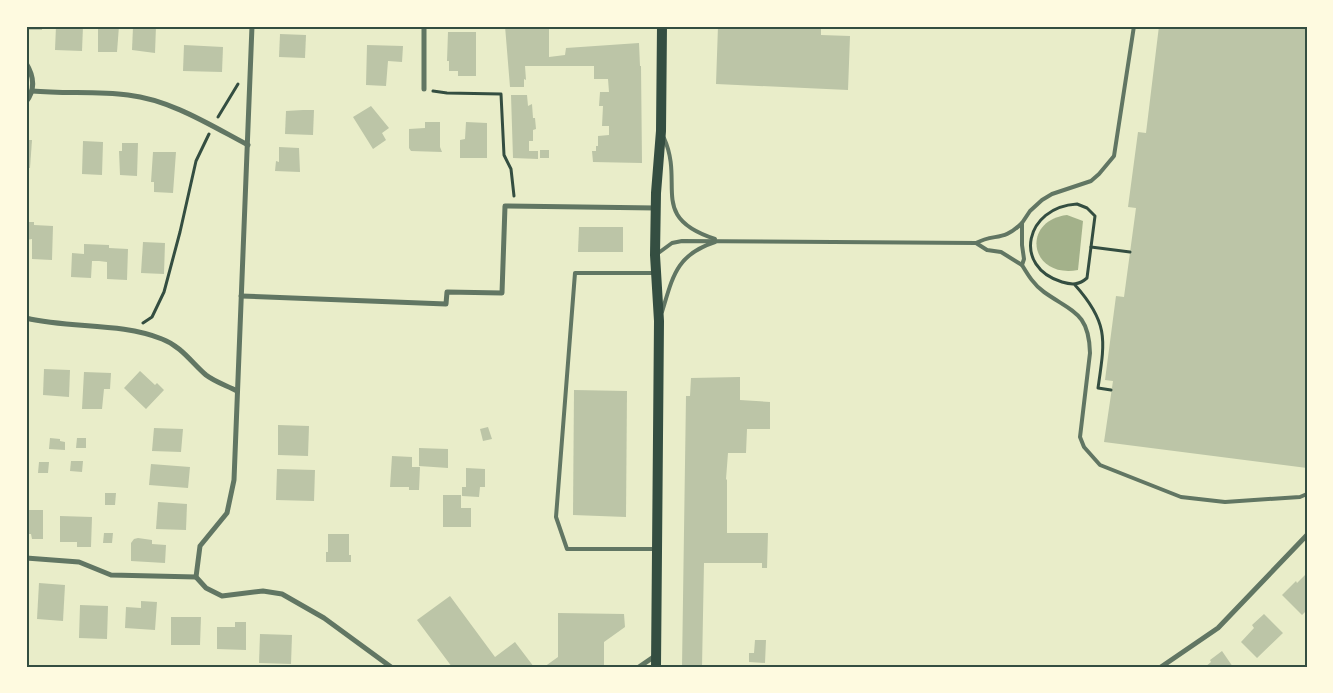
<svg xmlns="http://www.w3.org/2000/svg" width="1333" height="693" font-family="Lato,sans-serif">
  <rect width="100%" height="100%" fill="#e9edc9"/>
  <path fill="#a3b18a" d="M1067,215L1083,221L1078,270C1030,279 1020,221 1067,215Z"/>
  <g fill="#bcc5a7">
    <rect x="26" y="26" width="16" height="4"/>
    <polygon points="56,26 83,26 82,51 55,50"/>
    <polygon points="98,26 119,26 117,52 98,52"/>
    <polygon points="150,26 156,26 155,53 132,50 133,27"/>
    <polygon points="505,26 526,26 526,28 549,28 549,57 565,55 566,48 639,43 640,66 641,66 642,163 593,162 592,151 596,151 596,146 598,146 598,136 609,135 609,126 602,126 603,106 599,106 600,92 609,92 608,79 594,79 594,66 525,66 526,80 524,79 524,87 510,87"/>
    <polygon points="718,26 821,26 821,35 850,36 848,90 716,84"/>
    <polygon points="1159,26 1299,26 1298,28 1307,29 1307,468 1104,442 1113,381 1105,380 1116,296 1124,297 1136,208 1128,207 1138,132 1146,133"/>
    <polygon points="448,32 476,32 476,76 458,76 458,71 449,71 449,61 447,61"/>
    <polygon points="280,34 306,35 305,58 279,57"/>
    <polygon points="184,45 223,47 222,72 183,71"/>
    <polygon points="367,45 403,46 402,62 388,61 386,86 366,85"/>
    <polygon points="511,95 527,95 528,106 532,104 533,118 535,118 536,129 533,130 533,141 529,141 529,151 538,151 538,159 513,158"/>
    <polygon points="371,106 389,128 382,133 386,140 373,149 353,117"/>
    <polygon points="303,110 314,110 313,135 285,134 286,111"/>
    <polygon points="425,122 440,122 440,147 442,152 411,151 409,148 409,129 425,128"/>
    <polygon points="466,122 487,123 487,158 460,158 460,140 465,139"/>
    <polygon points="26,140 32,140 30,168 26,168"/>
    <polygon points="83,141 103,142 102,175 82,174"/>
    <polygon points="122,143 138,143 137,176 120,175 119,151 122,151"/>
    <polygon points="279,147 299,148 300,172 275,171 276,161 279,162"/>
    <rect x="540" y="150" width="9" height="8"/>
    <polygon points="153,152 176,152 173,193 154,192 154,182 151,182"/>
    <polygon points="26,222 34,222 34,225 53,226 52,260 32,259 32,239 26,240"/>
    <polygon points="579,227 623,227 623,252 578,252"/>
    <polygon points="143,242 165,243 164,274 141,273"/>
    <polygon points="84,244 109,245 109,248 128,249 127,280 107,279 107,262 99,261 92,261 91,278 71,277 72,253 84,254"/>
    <polygon points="44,369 70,370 69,397 43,395"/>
    <polygon points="140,371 155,385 157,383 164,390 146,409 124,388"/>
    <polygon points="84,372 111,373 110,389 104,389 102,409 82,409"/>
    <polygon points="740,377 740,400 770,402 770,429 747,429 746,453 728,453 726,479 727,480 727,533 768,533 767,568 762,568 762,563 704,563 702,667 682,667 686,396 690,396 691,378"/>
    <polygon points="574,390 627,391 626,517 573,515"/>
    <polygon points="278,425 309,426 308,456 278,455"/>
    <polygon points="488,427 492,439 483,441 480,429"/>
    <polygon points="154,428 183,429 181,452 152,451"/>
    <polygon points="50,438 60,439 60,441 65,442 65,450 49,449"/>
    <polygon points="77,438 86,438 86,448 76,448"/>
    <polygon points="419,448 448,449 448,468 419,466"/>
    <polygon points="392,456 412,457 412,467 420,467 419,490 409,490 409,487 390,487"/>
    <polygon points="71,461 83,461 82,472 70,471"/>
    <polygon points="39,462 49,462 48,473 38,473"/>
    <polygon points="151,464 190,467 188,488 149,485"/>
    <polygon points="466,468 485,469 485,487 480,487 479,497 462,496 462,487 466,487"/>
    <polygon points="277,469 315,470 314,501 276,500"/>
    <polygon points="105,493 116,493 115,505 105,505"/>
    <polygon points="443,495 461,495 461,508 471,508 471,527 443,527"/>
    <polygon points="158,502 187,504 186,530 156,529"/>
    <polygon points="26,510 43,510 43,539 32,539 31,534 26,534"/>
    <polygon points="60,516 92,517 91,547 77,547 77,542 60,542"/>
    <polygon points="104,533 113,533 112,543 103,543"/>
    <polygon points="328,534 349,534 349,555 351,555 351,562 326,562 326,552 328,552"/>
    <polygon points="138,538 152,540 152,544 166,545 165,563 131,561 131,543 134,539"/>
    <polygon points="1307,573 1307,610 1302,615 1282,595 1296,581 1297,583"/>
    <polygon points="39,583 65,585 63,621 37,619"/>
    <polygon points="450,596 495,657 515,642 534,667 452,667 417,620"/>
    <polygon points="141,601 157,602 155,630 125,628 126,607 141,608"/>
    <polygon points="80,605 108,606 107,639 79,638"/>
    <polygon points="558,613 624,614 625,627 604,642 604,667 544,667 558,657"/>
    <polygon points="1264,614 1283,633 1257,658 1241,642 1254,628 1252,625"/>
    <polygon points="171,617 201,617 200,645 171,645"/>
    <polygon points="235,622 246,622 246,650 217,649 217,627 235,627"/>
    <polygon points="260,634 292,635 291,664 259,663"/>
    <polygon points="755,640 766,640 765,663 749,662 749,653 754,653"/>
    <polygon points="1222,651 1233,667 1205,667 1211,662 1210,660"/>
  </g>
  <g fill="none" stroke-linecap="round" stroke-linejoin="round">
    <g stroke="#344e41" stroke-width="3">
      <polyline points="433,91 447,93 501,94 504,155 511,169 514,196"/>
      <polyline points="218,117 238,84"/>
      <path d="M1077,204L1087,208L1095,216L1087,278C1079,285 1072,285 1062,282C1012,267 1025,207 1077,204Z"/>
      <polyline points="1091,247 1130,252"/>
      <path d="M1075,285C1109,323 1105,340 1098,388L1111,390"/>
      <polyline points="143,323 152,317 164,292 180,232 196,161 209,134"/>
    </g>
    <g stroke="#617663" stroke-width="4">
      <path d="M1134,26L1114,156L1099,174L1091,181L1052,194L1042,200L1030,211L1022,223V245L1024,259L1022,265C1028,275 1034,285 1044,292C1072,312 1089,312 1090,353L1080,437L1084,447L1100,465L1181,497L1225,502L1300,497L1307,494"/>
      <path d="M664,138C685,185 648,217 715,239"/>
      <polyline points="976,243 987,250 1001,252 1022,265"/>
      <path d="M657,254L672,243L682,241L976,243C995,233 1003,242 1022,223"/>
      <polyline points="655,273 575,273 556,517 567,549 656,549"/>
      <path d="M662,312C673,276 676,255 715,242"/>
    </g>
    <g stroke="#617663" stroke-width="5">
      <polyline points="252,26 234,480 227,513 200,546 196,577 206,588 222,596 263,591 282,594 324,618 391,667"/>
      <polyline points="424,26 424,89"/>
      <path d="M26,63C34,76 36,89 26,102"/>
      <path d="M32,91C64,94 96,91 128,95C171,100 210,125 248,145"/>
      <polyline points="241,296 446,304 447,292 502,293 505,206 656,208"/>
      <path d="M26,318C71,329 119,322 162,339C181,346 192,363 206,375C215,382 228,386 237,391"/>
      <polyline points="26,558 79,562 111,575 196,577"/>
      <polyline points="639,667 655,656"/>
      <polyline points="1161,667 1218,628 1307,535"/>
    </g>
    <polyline stroke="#344e41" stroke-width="10" points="656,667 659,321 655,255 656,193 661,131 662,26"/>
  </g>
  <rect width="1333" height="693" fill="none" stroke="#fefae0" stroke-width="55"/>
  <rect x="28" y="28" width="1278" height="638" fill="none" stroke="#344e41" stroke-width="2"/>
</svg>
